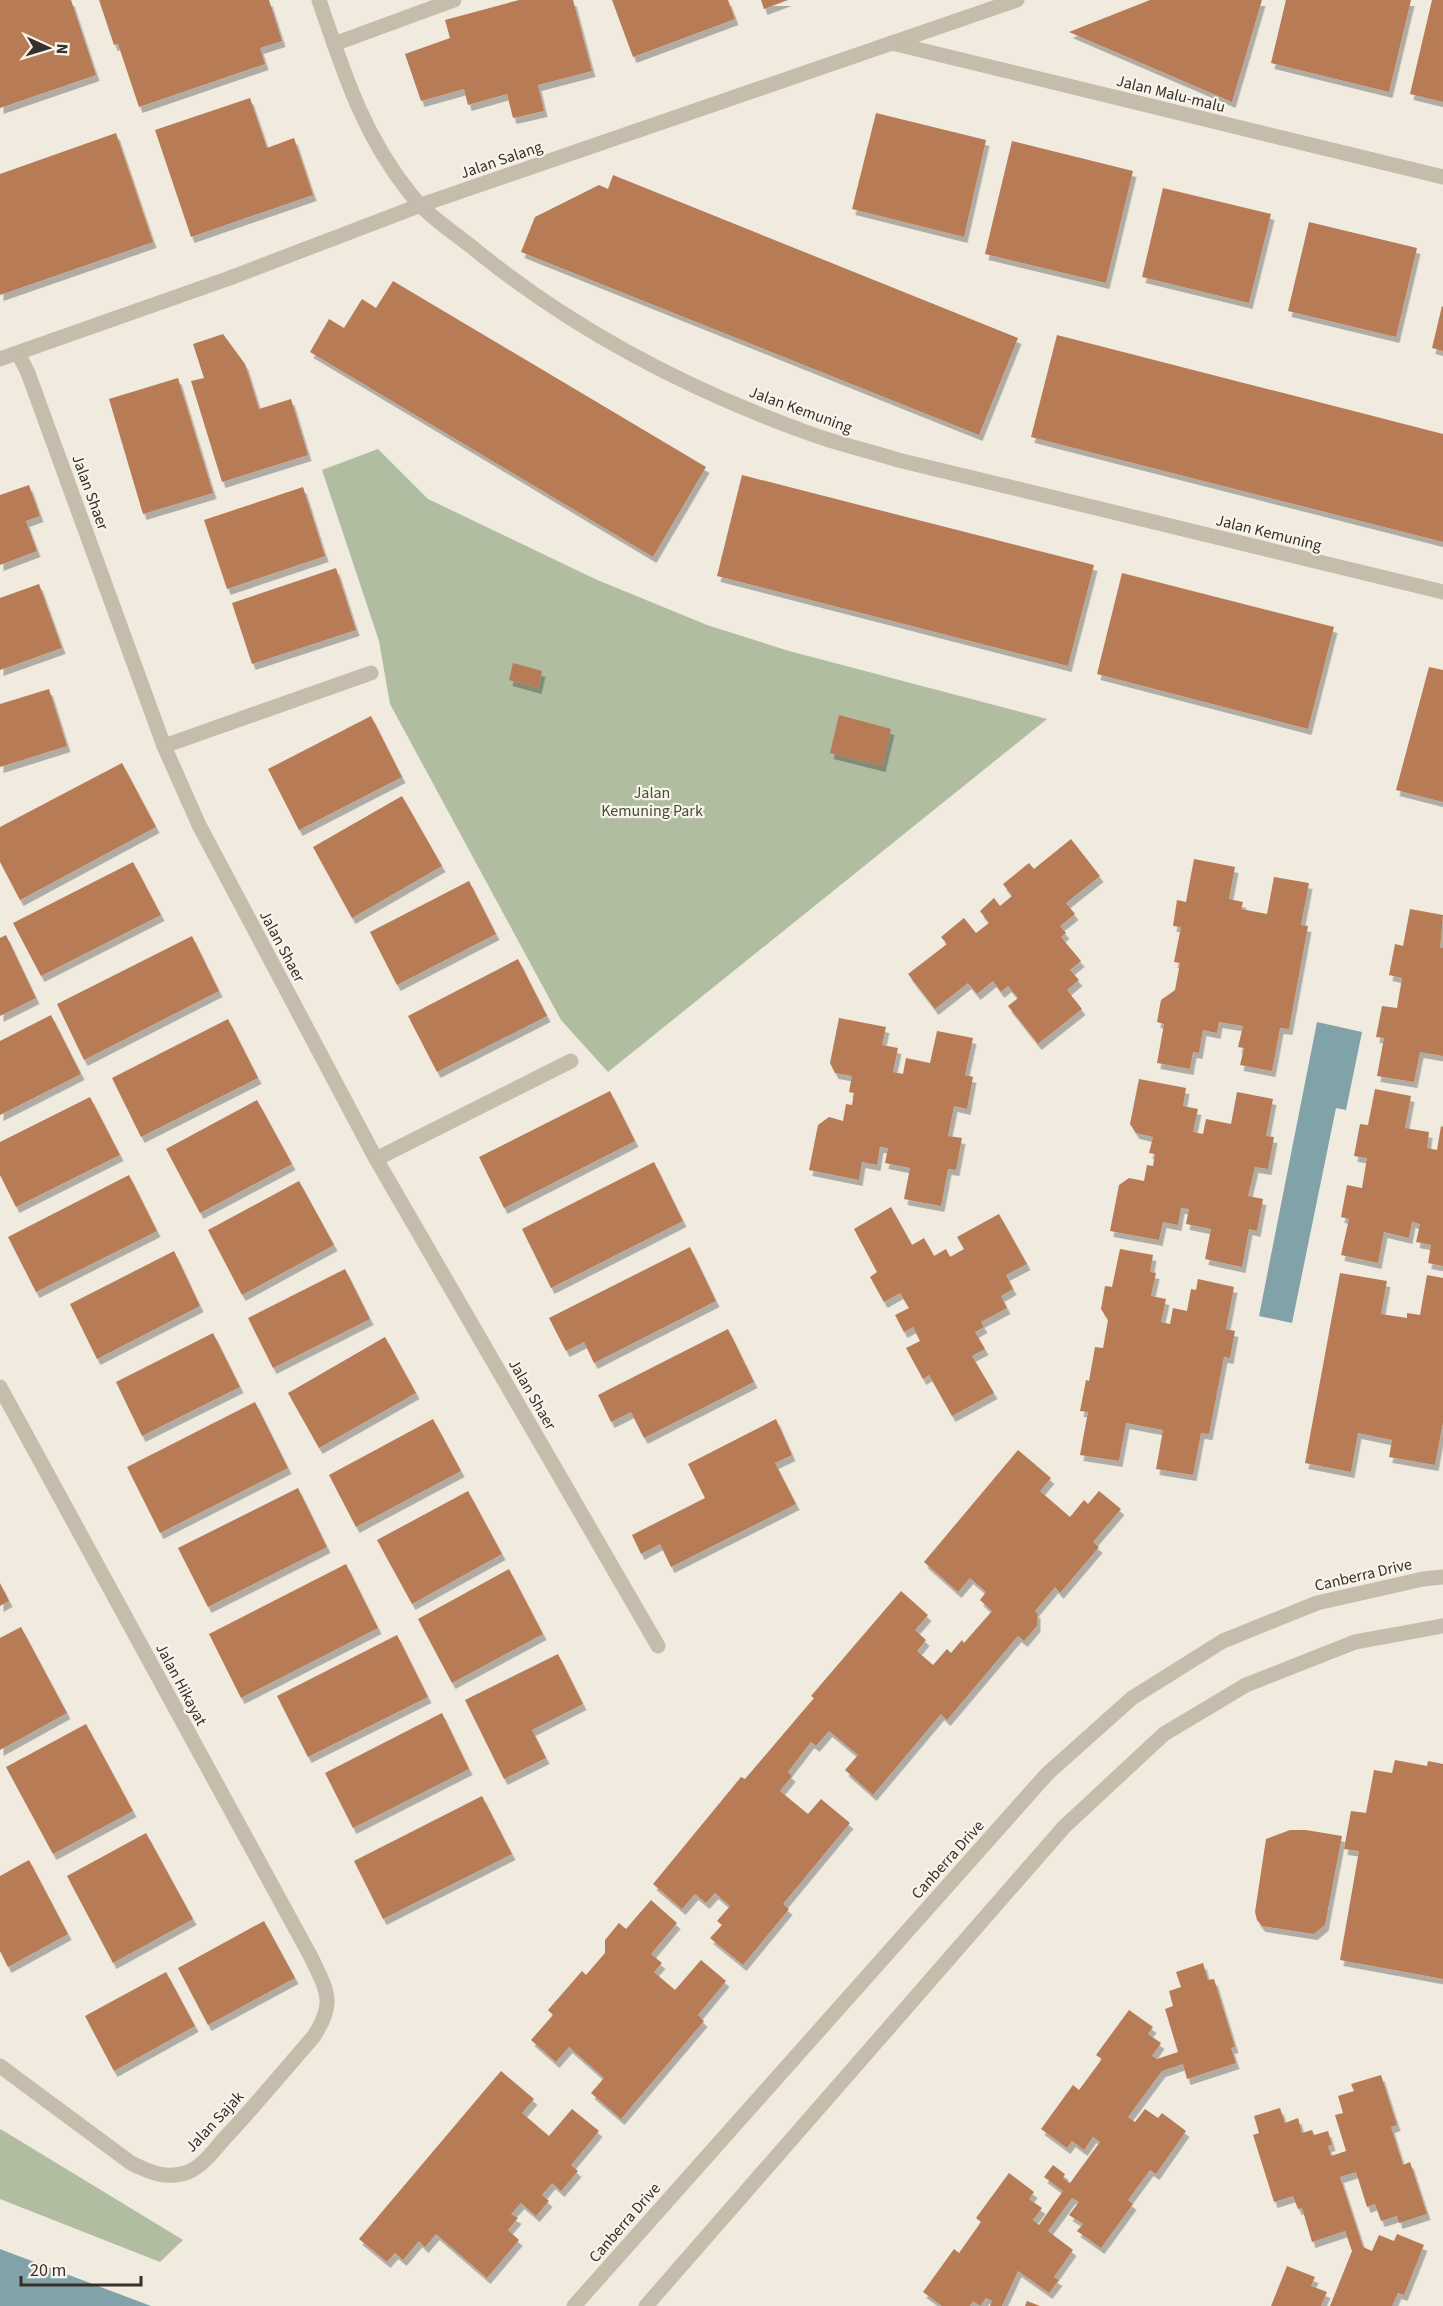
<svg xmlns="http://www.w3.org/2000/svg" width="1443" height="2306" font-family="'Source Sans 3',sans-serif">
  <defs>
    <filter id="shadow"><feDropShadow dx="3.5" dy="6" stdDeviation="0" flood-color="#0004"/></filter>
  </defs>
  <rect width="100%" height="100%" fill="#f0eadf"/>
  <g fill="#b0bda1">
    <polygon points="378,449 428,499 595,579 707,625 789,651 1047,719 608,1072 561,1020 390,704 379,641 322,470"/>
    <polygon points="0,2129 7,2133 183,2240 160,2262 0,2199"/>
  </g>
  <g fill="#81a2a9">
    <polygon points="1317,1022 1362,1032 1346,1110 1336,1108 1292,1323 1259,1316"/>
    <polygon points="0,2249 151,2306 0,2306"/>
  </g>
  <g fill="#b77b56" filter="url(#shadow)">
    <polygon points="0,0 71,0 96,75 0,108"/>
    <polygon points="99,0 269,0 282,41 260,48 265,64 139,107 118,44 114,45"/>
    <polygon points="519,0 573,0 592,71 538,85 544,111 513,118 507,94 468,105 464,89 421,101 405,54 450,38 445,20"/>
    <polygon points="612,0 728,0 735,19 633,57"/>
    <polygon points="761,0 788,0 764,9"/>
    <polygon points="1150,0 1262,0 1232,102 1069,32"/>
    <polygon points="1286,0 1411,0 1389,92 1271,63"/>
    <polygon points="1432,0 1443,0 1443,102 1410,94"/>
    <polygon points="250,98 267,148 294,138 313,195 191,237 155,130"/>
    <polygon points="876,113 986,140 964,237 852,209"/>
    <polygon points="116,133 153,242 0,295 0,174"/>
    <polygon points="1012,141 1133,171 1106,283 985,254"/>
    <polygon points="613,175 1018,338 979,435 521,252 535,217 599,185 608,189"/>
    <polygon points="1163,188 1271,214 1249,303 1142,277"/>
    <polygon points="1309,222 1417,248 1396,337 1288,311"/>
    <polygon points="393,281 706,467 653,557 310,352 329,319 344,328 362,299 376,308"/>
    <polygon points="1442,306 1443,307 1443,351 1432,348"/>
    <polygon points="223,334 245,364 259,409 291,399 308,455 222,482 191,381 204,378 193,344"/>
    <polygon points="1057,335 1443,434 1443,542 1031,437"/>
    <polygon points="178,378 213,493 143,514 109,399"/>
    <polygon points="742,475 1094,565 1068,666 717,576"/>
    <polygon points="29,485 40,516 26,521 37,551 0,565 0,495"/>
    <polygon points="303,487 325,556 227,589 204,520"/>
    <polygon points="336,568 356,630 252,664 232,603"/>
    <polygon points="1122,573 1334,627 1308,729 1097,674"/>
    <polygon points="39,584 62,648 0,670 0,598"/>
    <polygon points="513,663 542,671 538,688 509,680"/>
    <polygon points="1429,667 1443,670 1443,802 1396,790"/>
    <polygon points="49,689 67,746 0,767 0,704"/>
    <polygon points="839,715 891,729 882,766 830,753"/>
    <polygon points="371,716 402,777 299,830 268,769"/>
    <polygon points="122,763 156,827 20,900 0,862 0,827"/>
    <polygon points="402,796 442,866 352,918 313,847"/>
    <polygon points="1071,839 1100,876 1066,903 1075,914 1060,926 1066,933 1061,937 1081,961 1070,970 1079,980 1067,990 1082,1009 1038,1044 1008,1006 1018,998 1008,986 1001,992 993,981 977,994 968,983 935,1009 908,974 947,944 941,937 964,918 976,933 989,923 980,911 994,898 1000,906 1012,896 1003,884 1029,863 1034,869"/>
    <polygon points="1194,859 1235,867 1229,899 1243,902 1241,909 1267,914 1274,877 1309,883 1301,925 1308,926 1289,1029 1280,1028 1272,1071 1240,1065 1244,1048 1238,1047 1243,1026 1219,1022 1217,1033 1203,1030 1199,1053 1193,1052 1190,1069 1157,1063 1164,1024 1157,1022 1161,1000 1175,990 1180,963 1174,962 1181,927 1173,926 1177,900 1186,902"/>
    <polygon points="133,862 161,915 41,976 13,923"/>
    <polygon points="469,881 496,934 397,985 370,932"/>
    <polygon points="1410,909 1443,915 1440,948 1443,948 1443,1056 1420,1052 1414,1082 1377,1076 1384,1038 1376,1037 1382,1006 1397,1008 1402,978 1389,975 1395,944 1403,946"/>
    <polygon points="6,935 36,998 0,1016 0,938"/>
    <polygon points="192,936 219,991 84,1060 57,1004"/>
    <polygon points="518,959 547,1016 437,1072 408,1016"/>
    <polygon points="51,1015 81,1074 0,1115 0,1041"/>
    <polygon points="839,1018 886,1027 882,1045 898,1048 893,1072 903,1074 906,1058 930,1063 937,1031 973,1038 965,1075 973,1077 967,1109 954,1106 948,1136 962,1138 956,1170 948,1169 941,1206 904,1199 910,1168 885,1163 888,1148 880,1147 877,1165 862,1162 859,1180 809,1170 818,1125 829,1117 843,1121 846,1104 852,1105 854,1093 849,1092 852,1076 835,1073 830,1063"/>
    <polygon points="228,1019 258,1078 141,1137 112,1078"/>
    <polygon points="1139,1079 1186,1088 1183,1106 1198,1109 1193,1132 1203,1134 1206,1119 1231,1124 1237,1092 1273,1099 1266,1136 1274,1137 1268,1169 1255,1167 1248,1196 1263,1199 1257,1231 1249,1229 1242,1267 1205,1259 1211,1229 1186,1224 1189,1209 1181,1208 1178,1225 1163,1222 1159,1240 1110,1231 1119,1185 1129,1178 1144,1181 1147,1165 1153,1166 1155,1154 1149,1153 1153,1137 1136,1133 1130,1124"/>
    <polygon points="1375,1089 1411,1096 1405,1128 1429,1132 1427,1148 1437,1150 1441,1126 1443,1127 1443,1266 1428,1263 1431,1245 1416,1242 1420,1224 1412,1222 1409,1238 1384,1232 1378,1263 1341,1255 1349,1219 1341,1217 1347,1185 1362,1188 1367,1158 1354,1156 1360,1124 1368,1125"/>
    <polygon points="610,1091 635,1141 504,1208 479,1157"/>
    <polygon points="90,1097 120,1155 16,1207 0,1175 0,1142"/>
    <polygon points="257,1100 292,1164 200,1213 166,1149"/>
    <polygon points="654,1162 683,1221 551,1288 522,1229"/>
    <polygon points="129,1175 157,1231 36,1292 8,1237"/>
    <polygon points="299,1181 334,1245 242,1295 208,1230"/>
    <polygon points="891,1207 912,1245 924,1238 934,1256 946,1249 950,1257 964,1249 957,1237 999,1214 1027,1264 1006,1275 1013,1289 1001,1296 1007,1308 981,1322 984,1327 975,1332 985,1349 972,1356 994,1393 952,1416 929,1375 923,1379 906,1348 920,1341 913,1327 904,1332 895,1315 909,1308 900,1293 884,1302 870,1277 877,1272 854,1229"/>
    <polygon points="690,1247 716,1301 594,1363 584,1342 566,1351 549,1318"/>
    <polygon points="1120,1249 1153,1255 1150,1272 1156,1273 1151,1296 1166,1299 1161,1322 1170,1324 1173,1308 1187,1311 1191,1289 1196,1290 1198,1279 1234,1287 1226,1329 1235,1331 1230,1358 1224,1357 1209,1434 1201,1433 1193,1475 1156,1469 1163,1430 1126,1423 1119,1461 1080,1455 1088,1412 1080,1411 1086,1380 1089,1381 1095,1347 1103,1348 1108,1320 1101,1309 1105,1286 1112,1287"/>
    <polygon points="174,1251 200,1306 97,1359 70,1304"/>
    <polygon points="345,1269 370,1319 273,1368 248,1318"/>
    <polygon points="1340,1273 1387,1281 1381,1314 1407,1318 1407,1313 1420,1315 1427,1275 1443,1278 1443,1422 1435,1465 1389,1457 1392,1440 1358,1433 1351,1472 1305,1463"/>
    <polygon points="728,1329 754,1382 644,1438 631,1412 611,1422 598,1395"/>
    <polygon points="213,1333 240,1387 142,1436 116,1382"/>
    <polygon points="385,1337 416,1393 319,1448 288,1393"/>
    <polygon points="255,1402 288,1468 160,1533 127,1467"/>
    <polygon points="433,1419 461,1471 356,1527 329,1475"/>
    <polygon points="776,1419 792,1455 775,1463 796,1504 671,1567 660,1544 641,1554 632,1535 705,1498 688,1464"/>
    <polygon points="1018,1450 1051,1478 1040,1491 1070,1517 1084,1500 1088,1504 1099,1491 1121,1509 1093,1542 1099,1547 1060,1593 1055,1587 1035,1611 1037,1613 1037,1626 1024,1641 1018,1636 947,1720 941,1714 873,1795 845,1770 858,1755 829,1731 816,1746 811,1742 788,1772 792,1776 780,1791 808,1814 821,1799 850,1823 783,1904 789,1909 743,1965 710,1938 722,1925 717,1921 730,1906 715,1893 706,1903 695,1894 682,1909 653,1884 741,1777 745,1779 814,1698 811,1696 901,1591 928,1615 915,1630 926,1640 917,1651 933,1665 947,1649 951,1653 962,1640 964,1643 992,1611 980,1600 986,1592 970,1578 958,1592 924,1562"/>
    <polygon points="298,1488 327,1547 208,1607 178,1548"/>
    <polygon points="468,1491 502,1554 412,1604 377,1540"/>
    <polygon points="346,1564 378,1628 241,1698 209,1634"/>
    <polygon points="509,1569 543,1634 452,1683 418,1619"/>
    <polygon points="0,1583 9,1601 0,1606"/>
    <polygon points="21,1627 67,1713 0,1750 0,1638"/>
    <polygon points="397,1635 428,1697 308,1757 277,1696"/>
    <polygon points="558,1654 583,1704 532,1730 546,1758 504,1779 465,1700"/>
    <polygon points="442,1713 469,1769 353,1828 325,1773"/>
    <polygon points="86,1724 133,1811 53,1854 6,1767"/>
    <polygon points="1395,1760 1427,1766 1428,1761 1443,1764 1443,1979 1340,1960 1359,1851 1344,1849 1351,1811 1366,1813 1374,1770 1392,1773"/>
    <polygon points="482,1796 512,1854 383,1919 354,1861"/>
    <polygon points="1290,1830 1306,1830 1342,1836 1325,1925 1314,1934 1262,1926 1257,1920 1255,1912 1266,1839"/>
    <polygon points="146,1833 193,1919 113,1963 67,1876"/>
    <polygon points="29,1860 68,1934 8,1967 0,1951 0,1876"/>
    <polygon points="651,1900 677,1923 651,1954 662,1963 654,1972 675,1990 701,1960 726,1981 698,2015 704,2021 621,2119 591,2093 604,2078 569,2047 556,2062 531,2040 553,2015 548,2010 582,1971 586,1975 605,1953 605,1940 619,1923 626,1929"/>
    <polygon points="264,1921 295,1978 208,2025 178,1968"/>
    <polygon points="1203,1963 1208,1980 1214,1979 1235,2047 1231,2048 1236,2063 1187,2079 1183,2064 1162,2071 1128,2117 1135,2122 1145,2109 1158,2118 1162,2113 1186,2131 1156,2174 1150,2170 1128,2200 1133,2204 1101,2248 1077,2231 1083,2224 1069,2215 1079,2202 1072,2198 1048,2231 1073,2250 1054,2277 1059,2280 1049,2293 1018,2271 1002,2306 990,2306 992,2301 986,2298 980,2306 973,2301 970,2306 942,2306 923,2292 954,2249 959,2253 981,2222 976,2218 1009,2173 1034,2192 1029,2199 1042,2208 1033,2220 1039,2225 1063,2191 1044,2177 1053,2165 1065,2174 1063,2178 1070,2183 1100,2142 1093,2137 1084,2150 1072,2141 1067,2148 1041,2129 1073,2085 1079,2090 1102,2059 1096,2055 1129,2010 1153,2027 1148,2034 1161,2043 1152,2056 1157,2059 1178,2052 1165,2009 1173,2006 1169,1991 1181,1987 1176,1972"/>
    <polygon points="166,1972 195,2026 114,2071 85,2016"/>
    <polygon points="501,2071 534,2099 522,2113 549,2136 572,2109 599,2131 571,2165 578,2171 561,2191 552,2183 542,2195 549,2201 536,2216 521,2203 511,2214 518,2218 508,2230 519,2240 487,2278 436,2234 425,2247 419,2241 403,2260 395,2253 387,2262 359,2239"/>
    <polygon points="1381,2075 1397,2125 1391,2127 1403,2165 1410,2162 1427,2214 1399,2223 1397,2216 1381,2221 1375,2204 1367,2207 1356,2172 1340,2177 1363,2247 1372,2251 1379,2235 1394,2241 1397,2234 1424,2245 1404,2295 1398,2293 1392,2306 1330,2306 1352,2251 1345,2231 1312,2242 1302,2208 1298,2209 1293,2196 1274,2202 1253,2135 1259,2133 1254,2116 1280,2108 1285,2123 1298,2118 1302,2133 1312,2130 1314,2135 1328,2131 1332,2145 1328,2146 1331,2156 1346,2151 1335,2115 1343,2113 1338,2096 1354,2091 1351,2084"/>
    <polygon points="1287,2266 1315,2277 1311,2286 1327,2292 1321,2306 1271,2306"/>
    <polygon points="1027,2301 1040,2306 1025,2306"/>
  </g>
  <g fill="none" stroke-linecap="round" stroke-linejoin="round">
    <polyline stroke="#c6bcac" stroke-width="15" points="334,44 454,0"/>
    <g stroke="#c6bcac" stroke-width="15">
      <path d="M319,0C343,70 362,133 409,192C427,216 455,233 478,252C577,332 691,391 811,434C839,444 869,451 898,460L1443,592"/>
      <polyline points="892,43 1443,177"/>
      <polyline points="18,353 28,373 164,746 199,825 376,1159 658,1646"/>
      <polyline points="0,359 227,279 421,205 1017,0"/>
      <polyline points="164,746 371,673"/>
      <polyline points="376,1159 571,1061"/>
      <path d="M0,1387L311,1957C327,1991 336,2002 314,2036C284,2071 254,2107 222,2141C213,2152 201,2167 188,2172C167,2180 149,2172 131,2163L0,2066"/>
      <polyline points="574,2306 1047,1774 1132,1698 1223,1641 1317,1603 1423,1579 1443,1577"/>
      <polyline points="646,2306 1064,1827 1164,1734 1246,1685 1355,1642 1443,1626"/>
    </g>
  </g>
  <g text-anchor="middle" stroke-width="4.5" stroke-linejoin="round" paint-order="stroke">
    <g font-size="16" fill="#362f2a" stroke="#f8f4eb">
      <text transform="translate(1171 93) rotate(14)" y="6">Jalan Malu-malu</text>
      <text transform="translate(501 159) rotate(-19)" y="6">Jalan Salang</text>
      <text transform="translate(801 409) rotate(20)" y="6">Jalan Kemuning</text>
      <text transform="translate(91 492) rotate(70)" y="6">Jalan Shaer</text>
      <text transform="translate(1269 532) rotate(14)" y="6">Jalan Kemuning</text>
      <text transform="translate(283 946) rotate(62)" y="6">Jalan Shaer</text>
      <text transform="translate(533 1394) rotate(60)" y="6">Jalan Shaer</text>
      <text transform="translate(1363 1574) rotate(-13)" y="6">Canberra Drive</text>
      <text transform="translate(182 1684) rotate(62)" y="6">Jalan Hikayat</text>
      <text transform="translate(947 1859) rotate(-48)" y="6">Canberra Drive</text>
      <text transform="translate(214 2121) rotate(-47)" y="6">Jalan Sajak</text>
      <text transform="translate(624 2222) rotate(-49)" y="6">Canberra Drive</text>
    </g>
    <g font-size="16" fill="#415131" stroke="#f8f4eb">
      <text x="652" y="798">Jalan<tspan x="652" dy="18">Kemuning Park</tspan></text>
    </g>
  </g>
  <g transform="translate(48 48) rotate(94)" stroke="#f8f4eb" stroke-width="4.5" paint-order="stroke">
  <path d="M0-4.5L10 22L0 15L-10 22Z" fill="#362f2a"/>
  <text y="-9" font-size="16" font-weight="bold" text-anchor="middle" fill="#362f2a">N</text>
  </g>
  <path d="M21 2276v9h120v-9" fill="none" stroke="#362f2a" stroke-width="3"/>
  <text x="30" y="2276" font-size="18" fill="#362f2a" stroke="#f8f4eb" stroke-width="4.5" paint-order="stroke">20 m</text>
</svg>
